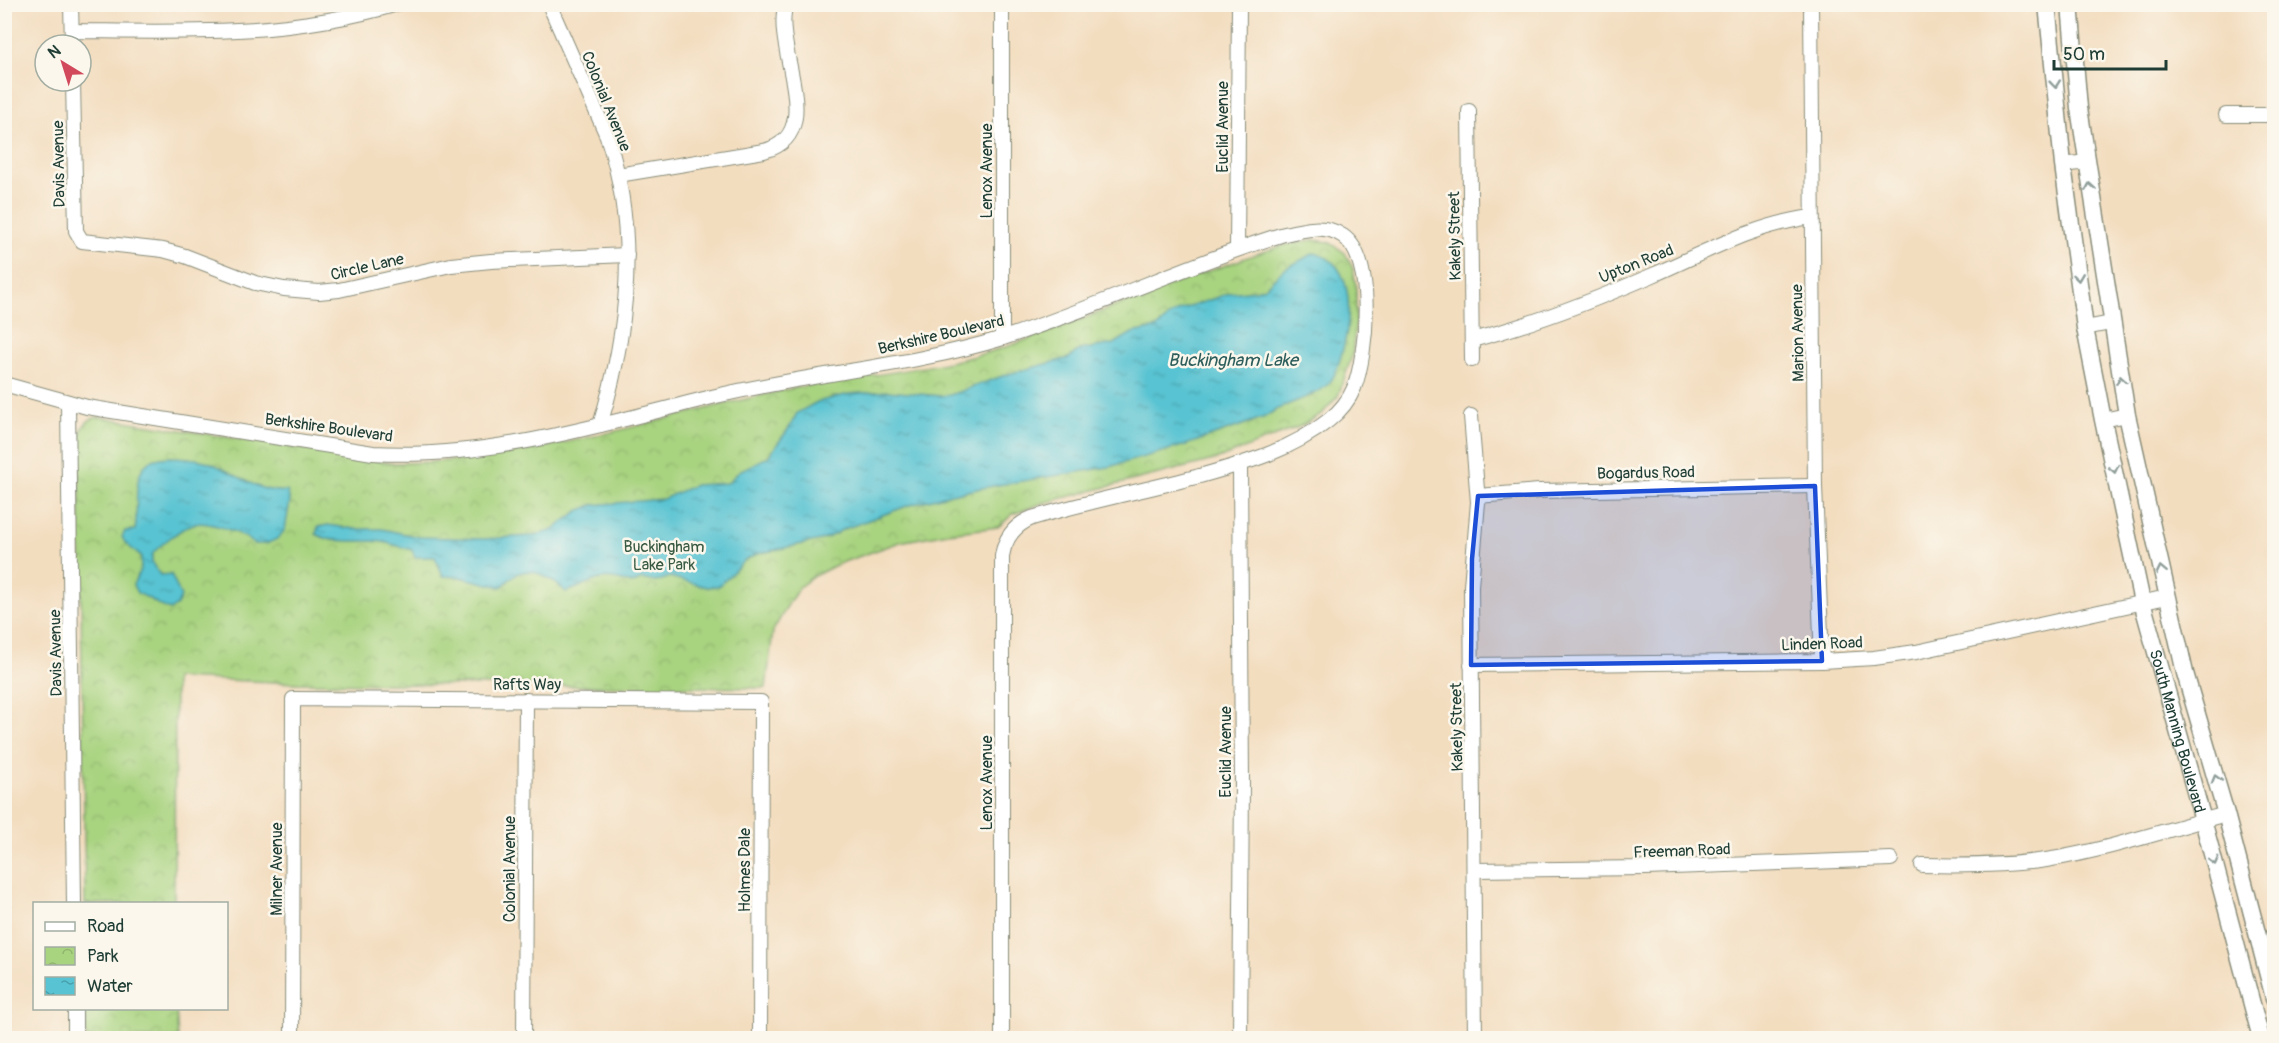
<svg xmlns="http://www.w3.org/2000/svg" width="2279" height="1043" font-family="Pangolin,sans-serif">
  <defs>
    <pattern id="park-crowns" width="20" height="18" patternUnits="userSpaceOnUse" patternTransform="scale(1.5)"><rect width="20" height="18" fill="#a8d37f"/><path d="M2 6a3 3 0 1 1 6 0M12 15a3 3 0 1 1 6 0" fill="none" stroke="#90b66e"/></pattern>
    <pattern id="water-ripples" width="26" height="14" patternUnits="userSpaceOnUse" patternTransform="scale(1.5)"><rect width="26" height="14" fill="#58c3d2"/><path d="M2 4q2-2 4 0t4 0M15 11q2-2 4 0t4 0" fill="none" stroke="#48a0ab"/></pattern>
  </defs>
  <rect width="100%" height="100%" fill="#fbf7ec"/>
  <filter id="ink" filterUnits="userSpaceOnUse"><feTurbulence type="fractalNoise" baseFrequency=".0167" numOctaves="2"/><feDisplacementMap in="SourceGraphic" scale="12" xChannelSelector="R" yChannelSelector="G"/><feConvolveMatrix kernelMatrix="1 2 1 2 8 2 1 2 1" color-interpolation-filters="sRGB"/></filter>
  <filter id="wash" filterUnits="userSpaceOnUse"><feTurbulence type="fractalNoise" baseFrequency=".008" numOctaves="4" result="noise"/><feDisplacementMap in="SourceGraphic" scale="24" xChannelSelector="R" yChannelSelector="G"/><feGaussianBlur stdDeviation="1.35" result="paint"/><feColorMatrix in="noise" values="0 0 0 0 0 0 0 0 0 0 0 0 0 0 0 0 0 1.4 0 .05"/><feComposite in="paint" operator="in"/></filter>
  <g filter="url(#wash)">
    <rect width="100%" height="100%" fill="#f3ddbf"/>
    <g fill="url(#park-crowns)" stroke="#64885a" stroke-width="1.5">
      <path d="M1313,240L1329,242L1345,253L1353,269L1356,286V321L1352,356L1338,396L1323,413L1301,426L1218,459L1043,503L1013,514L998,527L948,533L900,542L838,564L814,576L799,587L789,603L773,631L766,688L298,683L175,678L174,903L85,904L79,443C80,430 84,419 99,417L391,463C527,464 658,417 790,389C861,375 936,370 1006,347C1080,322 1152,290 1226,265C1254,255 1283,243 1313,240Z"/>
      <polygon points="86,1009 176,1009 178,1038 86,1038"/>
    </g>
    <g fill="url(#water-ripples)" stroke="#3c8083" stroke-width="1.5">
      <path d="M1314,253C1358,263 1351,323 1341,356C1338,365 1336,375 1330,382C1314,400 1284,401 1265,417L1186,445L1109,467L998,485L951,494L910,505L844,529L825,539L757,554L745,560L719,586L706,587L670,577L656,582L642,579L632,584C598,572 596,582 566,592C553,580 530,563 512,577C508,580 506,584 501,587L460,577L443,576L435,557H415L412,550C402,547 393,544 383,542C362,539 335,545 316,534L318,527L328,525L355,529H382L419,537L484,539L531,536L551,531L578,511L593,505L663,499L695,485L728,483L739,471L768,457L789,428L797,413L817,402L849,394L888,391L941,396L950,395L1008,374L1069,358L1079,350L1114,344L1132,333L1157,328L1171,315L1180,310L1230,293L1256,290L1265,287L1284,269Z"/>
      <path d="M168,457C180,457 193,458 205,461C233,470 256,494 287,491L290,501L285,530L277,539L266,544H254C244,533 208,520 193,524C183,527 158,546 152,555V563L160,575L171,574L181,597L177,605L170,610C158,606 149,597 137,593L133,585L141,568V556L126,544L122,537L125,531L135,530C139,511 131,473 149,462C155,458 162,458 168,457Z"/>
    </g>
  </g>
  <g filter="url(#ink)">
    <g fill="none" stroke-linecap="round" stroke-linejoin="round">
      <g stroke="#898d7a" stroke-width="16">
        <g id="minor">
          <polyline points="71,4 72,45"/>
          <path d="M549,4L607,136C639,232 629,330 600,425"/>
          <polyline points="1002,4 1002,338"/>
          <polyline points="1811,4 1815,486 1822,661"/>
          <path d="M72,31C186,32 286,37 397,4"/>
          <polyline points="73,81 76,231 82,241 163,250 185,256 255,283 284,289 319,292 339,290 451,265 491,261 627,255"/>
          <polyline points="1469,111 1472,360"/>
          <polyline points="2226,115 2274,115"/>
          <polyline points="2063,165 2087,162"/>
          <path d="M618,175L764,151C829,134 771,47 786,4"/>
          <polyline points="1237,249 1239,4"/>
          <polyline points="2085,328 2111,323"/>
          <path d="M1472,340C1534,324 1595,300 1653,275C1706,252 1753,225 1812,217"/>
          <path d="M4,384L87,407L373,453C487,460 607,423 716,396C811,373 909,367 1003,338C1097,308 1187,264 1281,235C1301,230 1324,223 1343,236C1376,259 1367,355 1354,388C1349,400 1339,412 1329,420C1291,451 1242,464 1196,477C1141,491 1086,502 1032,518C1015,525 1005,537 1002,556V1038"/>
          <polyline points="68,403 74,904"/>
          <polyline points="1471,416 1478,502 1471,586 1475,1038"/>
          <polyline points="2103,420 2127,415"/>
          <polyline points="1240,465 1242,784 1240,1038"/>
          <polyline points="1478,496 1539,491 1815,486"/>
          <polyline points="1471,665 1822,661 1874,658 1916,652 2167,597"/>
          <path d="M1922,865C1963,866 2005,866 2046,860C2107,850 2166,830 2226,814"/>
          <polyline points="1475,870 1646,868 1891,859"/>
          <polyline points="75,1008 75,1038"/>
          <polyline points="292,1038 293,699 761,702 760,1038"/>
          <polyline points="524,1038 526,700"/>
        </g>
      </g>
      <g stroke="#898d7a" stroke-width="19">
        <g id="tertiary">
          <path id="s1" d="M2047,4L2063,165L2085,328L2103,420L2142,602L2203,820L2261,1038"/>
          <polyline points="2070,4 2079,108 2127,415 2185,673 2226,814 2274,998"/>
        </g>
      </g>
      <use href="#minor" stroke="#fff" stroke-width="14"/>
      <use href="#tertiary" stroke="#fff" stroke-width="16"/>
    </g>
    <defs><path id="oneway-chevron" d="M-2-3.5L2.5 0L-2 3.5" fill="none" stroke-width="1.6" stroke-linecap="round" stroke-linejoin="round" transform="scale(1.5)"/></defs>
    <g stroke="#8f9e9a">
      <use href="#oneway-chevron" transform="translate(2055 84) rotate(84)"/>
      <use href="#oneway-chevron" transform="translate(2090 187) rotate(-99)"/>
      <use href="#oneway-chevron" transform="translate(2078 277) rotate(82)"/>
      <use href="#oneway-chevron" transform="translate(2121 380) rotate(-100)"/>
      <use href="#oneway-chevron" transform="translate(2114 469) rotate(78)"/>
      <use href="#oneway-chevron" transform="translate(2161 570) rotate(-102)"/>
      <use href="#oneway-chevron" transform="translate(2216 779) rotate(-106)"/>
      <use href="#oneway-chevron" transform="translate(2214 861) rotate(75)"/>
    </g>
  </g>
  <path fill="#1d4ed8" fill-opacity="0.2" stroke="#1d4ed8" stroke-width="4.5" stroke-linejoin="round" d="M1815,486L1822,661L1471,665L1472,559L1478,496Z"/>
  <g text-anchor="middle" stroke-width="5" stroke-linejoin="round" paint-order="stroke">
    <g font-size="16" fill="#1f3d34" stroke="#fbf7ec">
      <text transform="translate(607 101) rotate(68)" y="6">Colonial Avenue</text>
      <text transform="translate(1222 127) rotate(-90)" y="6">Euclid Avenue</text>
      <text transform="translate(58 164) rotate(-91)" y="6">Davis Avenue</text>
      <text transform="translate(986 171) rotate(-90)" y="6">Lenox Avenue</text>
      <text transform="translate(1454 236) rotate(-91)" y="6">Kakely Street</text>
      <text transform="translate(1636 263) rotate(-22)" y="6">Upton Road</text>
      <text transform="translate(367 266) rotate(-13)" y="6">Circle Lane</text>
      <text transform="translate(1797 333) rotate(-91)" y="6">Marion Avenue</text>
      <text transform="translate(941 334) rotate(-13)" y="6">Berkshire Boulevard</text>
      <text transform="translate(329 427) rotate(8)" y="6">Berkshire Boulevard</text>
      <text transform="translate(1646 472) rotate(-1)" y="6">Bogardus Road</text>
      <text transform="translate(1822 643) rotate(-2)" y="6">Linden Road</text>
      <text transform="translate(55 653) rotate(-91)" y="6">Davis Avenue</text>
      <text x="527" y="690">Rafts Way</text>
      <text transform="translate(1456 727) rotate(-91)" y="6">Kakely Street</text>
      <text dy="6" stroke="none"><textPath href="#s1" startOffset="740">South Manning Boulevard</textPath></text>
      <text transform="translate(1225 752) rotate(-90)" y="6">Euclid Avenue</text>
      <text transform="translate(986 783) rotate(-90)" y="6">Lenox Avenue</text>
      <text transform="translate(1682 850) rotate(-2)" y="6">Freeman Road</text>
      <text transform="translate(276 869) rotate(-90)" y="6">Milner Avenue</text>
      <text transform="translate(509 869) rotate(-90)" y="6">Colonial Avenue</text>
      <text transform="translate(744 870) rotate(-90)" y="6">Holmes Dale</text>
    </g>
    <g font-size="16" fill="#3a5b43" stroke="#fbf7ec">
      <text x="664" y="552">Buckingham<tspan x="664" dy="18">Lake Park</tspan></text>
    </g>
    <g font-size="18" font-style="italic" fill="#2d5e5c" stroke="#fbf7ec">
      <text x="1233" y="366">Buckingham Lake</text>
    </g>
  </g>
  <rect width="2279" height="1043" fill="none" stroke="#fbf7ec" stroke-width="24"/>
  <rect x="33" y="902" width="195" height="108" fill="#fbf7ec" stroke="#a3ada2" stroke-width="1.5"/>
  <rect x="45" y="922" width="30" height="9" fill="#ffffff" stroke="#a3ada2" stroke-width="1.5"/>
  <text x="87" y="932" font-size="18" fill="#1f3d34">Road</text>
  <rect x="45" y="947" width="30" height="18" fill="url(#park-crowns)" stroke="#a3ada2" stroke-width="1.5"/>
  <text x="87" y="962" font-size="18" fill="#1f3d34">Park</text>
  <rect x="45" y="977" width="30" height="18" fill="url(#water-ripples)" stroke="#a3ada2" stroke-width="1.5"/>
  <text x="87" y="992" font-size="18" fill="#1f3d34">Water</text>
  <g transform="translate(63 63) rotate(322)"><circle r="28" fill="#fbf7ec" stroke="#a3ada2" stroke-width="1.5"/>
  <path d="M0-4.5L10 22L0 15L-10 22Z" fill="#d1495b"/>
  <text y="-9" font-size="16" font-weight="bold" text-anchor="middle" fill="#1f3d34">N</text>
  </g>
  <path d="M2054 60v9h112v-9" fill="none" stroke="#1f3d34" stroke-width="3"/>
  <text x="2063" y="60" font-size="18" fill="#1f3d34" stroke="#fbf7ec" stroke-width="4.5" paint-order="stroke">50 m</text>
</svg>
